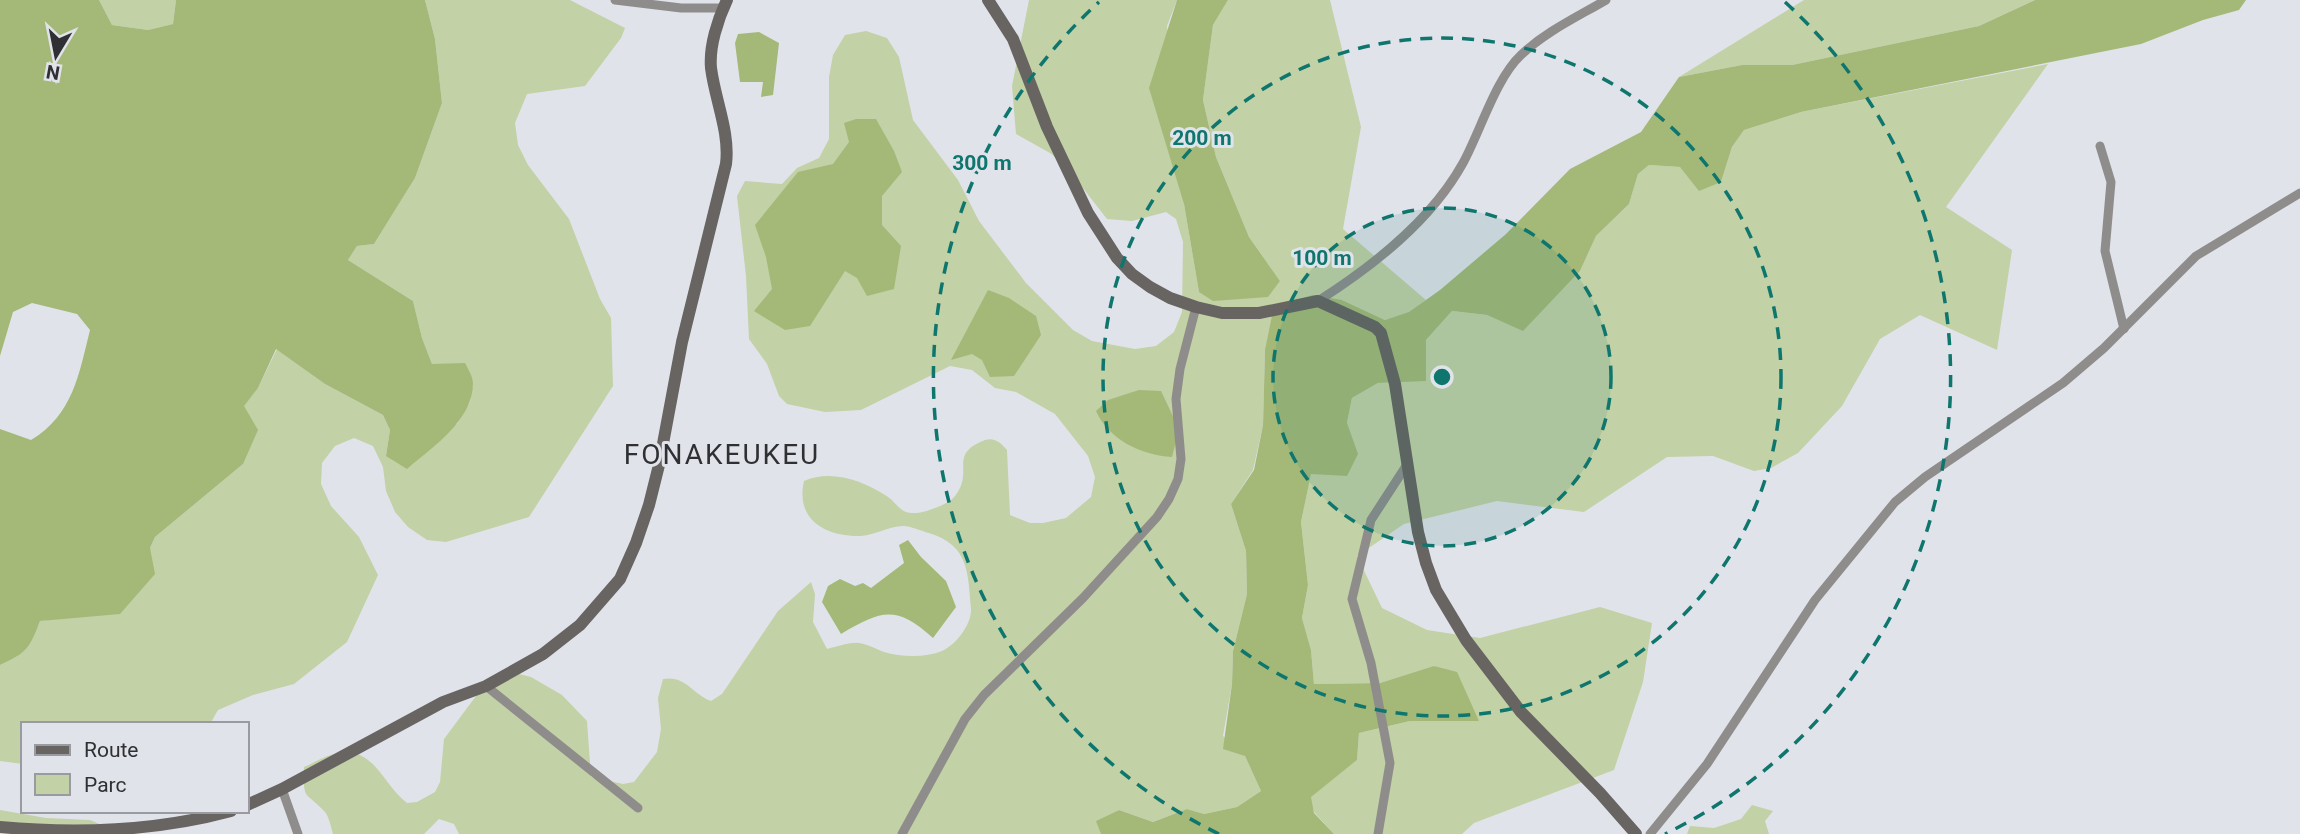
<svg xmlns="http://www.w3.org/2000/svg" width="2300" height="834" font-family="Roboto,sans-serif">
  <rect width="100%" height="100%" fill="#e1e3ea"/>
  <g fill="#c2d1a6">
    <polygon points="99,0 176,0 173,24 148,30 112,25"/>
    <path d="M425,0H570L625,28L621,38L585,86L527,94L515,123L518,145L528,165L569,219L600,299L611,318L613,386L529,517L446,542L427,540L408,527L395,512L386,491L383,467L373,446L354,438L335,446L322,463L321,484L331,506L359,537L378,575L347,642L294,684L253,695L218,710L210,724H23V764L0,761V665C27,653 30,648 40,621L69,617L150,548L155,537L243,464V406L258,388L277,349L325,384L383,415L390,430L386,456L457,424L470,402L473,381L432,364L422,338L413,301L348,260L357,246L374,244L415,178L442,103L435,39Z"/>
    <path d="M1029,0H1177L1167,26L1184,204L1199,292L1280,281L1249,237L1216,157L1203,100L1213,25L1228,0H1330L1361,127L1343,229L1426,300L1409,313L1385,320L1342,300L1265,350L1263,425L1253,470L1231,504L1246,551L1247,594L1233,651L1232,684L1223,736L1245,756L1261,791L1237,807L1204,814L1187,809L1153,822L1119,810L1097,821L1101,834H459L454,824L439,819L424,834H333C331,827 329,817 325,812C305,790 303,802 304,767C314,763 324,756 335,754C374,744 381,783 407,803L417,802L435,792L440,782L444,739L479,692L519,674L531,677L562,695L587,721L591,777L623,784L634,782L657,752L661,729L658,698L663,679C686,675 692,694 711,701L722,694L778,611L811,582L815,594L813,622L827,649C836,647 849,642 859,643C867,644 876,649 884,652C901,657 925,658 942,651C956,645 972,624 971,609C968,573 969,545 929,533C921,531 911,526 903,526C889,526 875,535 861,536C826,537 795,520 804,481C830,469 862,480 885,495C893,499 898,509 906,512C912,514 920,513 927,511C935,508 950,503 955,496C975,470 947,455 985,440C995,437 1001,443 1007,450L1010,515L1030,523H1043L1066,518L1091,497L1095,477L1088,456L1055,414L1016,392L995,388L972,370L950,366L861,410L825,412L787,404L779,396L767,364L749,339L746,276L737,196L745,181L782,184L797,168L819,158L829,139V77L833,55L845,35L866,31L887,38L899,57L913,120L958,180L979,221L1026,283L1073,330L1092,341L1135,349L1156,346L1174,332L1182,312L1183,242L1176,219L1166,212L1132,221L1107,219L1065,165L1050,153L1016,134L1012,86Z"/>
    <polygon points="1804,0 2035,0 1979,26 1792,65 1742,65 1679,77"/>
    <polygon points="2048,64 1946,207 2012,250 1997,350 1920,315 1880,339 1842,406 1798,453 1771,468 1754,471 1713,456 1667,457 1584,512 1497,501 1404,524 1357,556 1382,608 1427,630 1480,638 1600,607 1652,623 1643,682 1614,770 1474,823 1462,834 1334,834 1314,812 1310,797 1357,760 1359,733 1410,721 1479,721 1435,666 1380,683 1314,684 1311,650 1302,618 1308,585 1301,522 1311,473 1347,423 1352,398 1378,383 1426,380 1426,340 1452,311 1487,315 1523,330 1580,271 1596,236 1629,204 1638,174 1649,165 1680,167 1721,182 1732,147 1744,130 1801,112"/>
    <polygon points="1752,805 1773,811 1765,821 1769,834 1687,834 1690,826 1714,828 1741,819"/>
    <polygon points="0,810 46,818 90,820 123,834 0,827"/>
  </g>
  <g fill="#a4b978">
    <path d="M0,0H99L112,25L148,30L173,24L176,0H425L435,39L442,103L415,178L374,244L357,246L348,260L413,301L422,338L432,364L465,363C468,369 473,377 473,383C473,421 432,447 407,469L386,456L390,430L383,415L325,384L276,349L258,388L244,406L258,430L243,464L155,537L150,548L155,574L120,614L40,621C30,648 27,653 0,665V429L31,440C73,415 79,374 90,330L77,314L32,303L13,312L0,356Z"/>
    <polygon points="1177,0 1228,0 1213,25 1203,100 1216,157 1249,237 1280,281 1268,297 1213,301 1199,292 1184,204 1149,88"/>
    <polygon points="2035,0 2246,0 2239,10 2203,20 2141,44 1801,112 1744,130 1732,147 1721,182 1699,191 1680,167 1649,165 1638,174 1629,204 1596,236 1580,271 1523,331 1487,315 1452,311 1426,340 1426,381 1378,383 1352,398 1347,423 1358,454 1347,476 1311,474 1301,522 1308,585 1302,618 1311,650 1314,684 1380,683 1434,666 1457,672 1479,721 1410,721 1359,733 1357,760 1311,797 1314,813 1334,834 1101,834 1096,821 1119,810 1153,822 1187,809 1204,814 1237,807 1261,791 1245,756 1223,749 1232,684 1233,651 1247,594 1246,551 1231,504 1254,470 1263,425 1265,350 1274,306 1313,295 1342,300 1385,320 1409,312 1440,290 1506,234 1570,169 1641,132 1679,77 1742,65 1792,65 1979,26"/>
    <polygon points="759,32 779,43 773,95 761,97 763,82 740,82 735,43 738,34"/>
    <polygon points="856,119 876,119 894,151 902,172 882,196 882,225 901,246 894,289 867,296 857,278 845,271 810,326 785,330 754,311 772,289 766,257 755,225 798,172 833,164 849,142 844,123"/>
    <polygon points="988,290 1009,298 1036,316 1041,335 1014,376 990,377 982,360 972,354 951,360"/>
    <path d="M1139,390L1161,391L1179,429L1172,457C1141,455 1109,440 1096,411L1108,400Z"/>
    <path d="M908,540L921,557L946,581L956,607L933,638C896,605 882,610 841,634L822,602L828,586L840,579L855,586L863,583L871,588L904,563L899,545Z"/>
  </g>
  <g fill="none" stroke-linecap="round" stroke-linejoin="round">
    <g stroke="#8f8d8b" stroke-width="9">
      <polyline points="615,0 681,8 724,8"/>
      <polyline points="2100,146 2111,182 2105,251 2124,329"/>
      <path d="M1318,301C1373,266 1431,221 1463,163C1480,132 1496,78 1521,55C1545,32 1577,17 1606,0"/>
      <polyline points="486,686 638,808"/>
      <polyline points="282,789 298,834"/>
      <polyline points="902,834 965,719 984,695 1083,598 1157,517 1169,499 1178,479 1181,459 1176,399 1180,369 1196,307"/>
      <polyline points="1378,834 1390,763 1371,663 1352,599 1371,520 1408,463"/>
      <polyline points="1650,834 1707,764 1815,600 1895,502 1925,477 2063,383 2104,348 2196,256 2300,193"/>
    </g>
    <g stroke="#676461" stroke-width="12">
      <polyline points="988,0 1013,39 1047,127 1088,213 1117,258 1132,274 1150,287 1170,298 1196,307 1222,313 1259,313 1318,301 1375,327 1381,333 1395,384 1418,532 1426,563 1436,590 1466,640 1521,712 1600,793 1636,834"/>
      <path d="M247,805L282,789L443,702L486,686L543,654L580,625L620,579L636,543L649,505L659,465L682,342L726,164C730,132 715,100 711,68C709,46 718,19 727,0"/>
      <path d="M0,827C76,834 157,831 231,811"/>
    </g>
  </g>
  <circle cx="1442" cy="377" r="169" fill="#0f766e" fill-opacity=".12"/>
  <g fill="none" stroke="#0f766e" stroke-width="3.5" stroke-dasharray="12 9">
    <circle cx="1442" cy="377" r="169"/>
    <circle cx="1442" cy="377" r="339"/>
    <path d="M1219 834A508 508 0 0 1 1099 2M1785 2A508 508 0 0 1 1665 834"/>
  </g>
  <g text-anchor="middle" stroke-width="6" stroke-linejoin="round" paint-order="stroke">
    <g font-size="28" letter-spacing="2" fill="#2f3033" stroke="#e1e3ea">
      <text x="722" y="464">FONAKEUKEU</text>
    </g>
  </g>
  <circle cx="1442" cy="377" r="10" fill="#0f766e" stroke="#e1e3ea" stroke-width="3.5"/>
  <g font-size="21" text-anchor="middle" font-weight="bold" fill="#0f766e" stroke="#e1e3ea" stroke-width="6" stroke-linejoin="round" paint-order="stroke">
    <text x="1202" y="145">200 m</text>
    <text x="982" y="170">300 m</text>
    <text x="1322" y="265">100 m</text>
  </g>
  <rect x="21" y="722" width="228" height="91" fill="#e1e3ea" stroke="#9a9ba1" stroke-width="2"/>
  <rect x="35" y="745" width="35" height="10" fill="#676461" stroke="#9a9ba1" stroke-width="2"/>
  <text x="84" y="757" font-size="21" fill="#2f3033">Route</text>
  <rect x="35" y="774" width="35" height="21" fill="#c2d1a6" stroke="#9a9ba1" stroke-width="2"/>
  <text x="84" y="792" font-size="21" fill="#2f3033">Parc</text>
  <g transform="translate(56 56) rotate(190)" stroke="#e1e3ea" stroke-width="5" paint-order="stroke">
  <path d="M0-5L12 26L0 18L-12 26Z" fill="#2f3033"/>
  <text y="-10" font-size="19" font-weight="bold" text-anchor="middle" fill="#2f3033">N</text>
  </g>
</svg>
